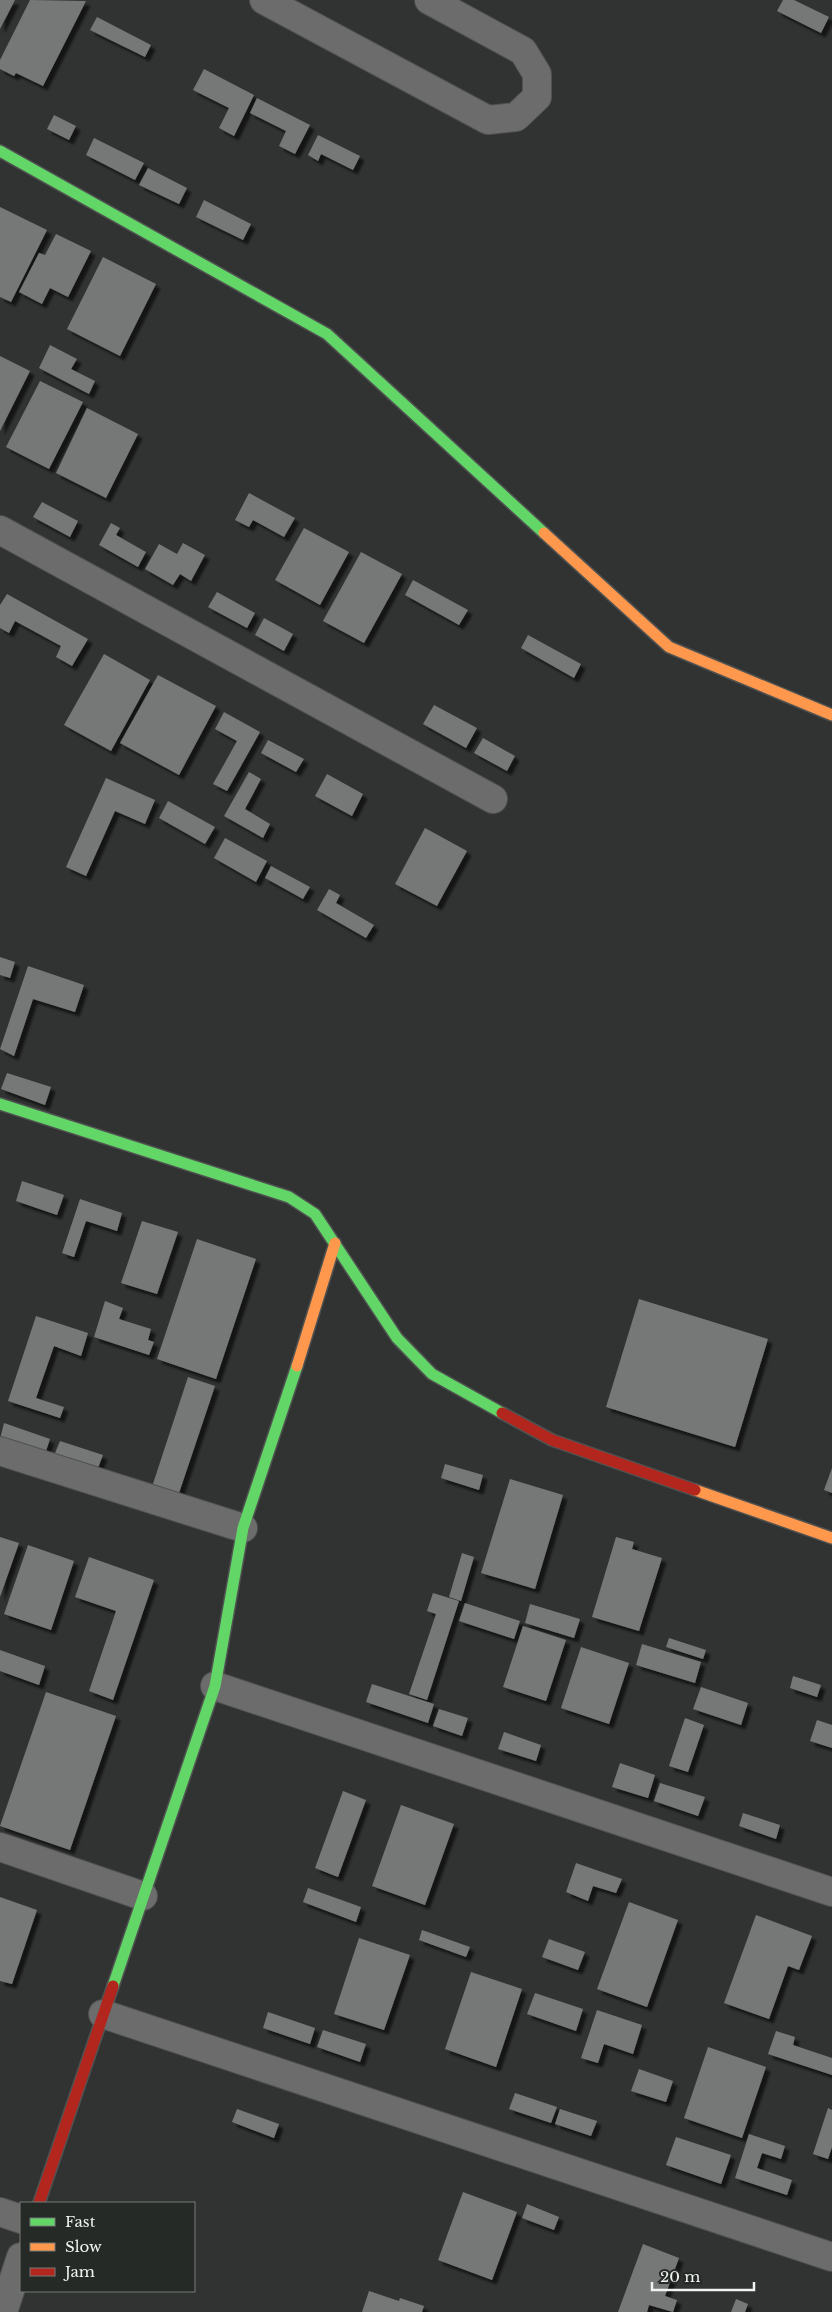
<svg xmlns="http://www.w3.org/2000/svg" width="832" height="2312" font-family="'Libre Baskerville',serif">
  <defs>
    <filter id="shadow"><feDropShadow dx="4.5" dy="4.5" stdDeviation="1" flood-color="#0009"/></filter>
  </defs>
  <rect width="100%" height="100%" fill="#313332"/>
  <g fill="#767877" filter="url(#shadow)">
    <polygon points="0,0 15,0 0,29"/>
    <polygon points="30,0 86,1 43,86 16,73 14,76 0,69 0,60"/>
    <polygon points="783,0 794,0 829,17 821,33 777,11"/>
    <polygon points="97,17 151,45 145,57 90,30"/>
    <polygon points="204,69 254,95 234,136 219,128 229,108 193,90"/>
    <polygon points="257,98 310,125 295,154 279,146 286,131 250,113"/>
    <polygon points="54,115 76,126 69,140 47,129"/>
    <polygon points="318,135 360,156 353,170 321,154 318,161 308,155"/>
    <polygon points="94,138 144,163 135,180 86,155"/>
    <polygon points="148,168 187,188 179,204 139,185"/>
    <polygon points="204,200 251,224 243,240 196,217"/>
    <polygon points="0,207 47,230 11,302 0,297"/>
    <polygon points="56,234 91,251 68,297 50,288 42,304 19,292 39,253 45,255"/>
    <polygon points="103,257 156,284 120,356 67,329"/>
    <polygon points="50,345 77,359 71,369 95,381 89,394 39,368"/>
    <polygon points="0,356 30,371 0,431"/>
    <polygon points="40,381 83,402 49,469 6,447"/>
    <polygon points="87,408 138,434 106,498 56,473"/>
    <polygon points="249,493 295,518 284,537 253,520 249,527 235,520"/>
    <polygon points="42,502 78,521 70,537 33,517"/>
    <polygon points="111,523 120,528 116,535 146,552 138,567 99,545"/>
    <polygon points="304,528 349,552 320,605 275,580"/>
    <polygon points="183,543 205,555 191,581 180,574 173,585 145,569 159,544 177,554"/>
    <polygon points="361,552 402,574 364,643 323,621"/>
    <polygon points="413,580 468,610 459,625 405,595"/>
    <polygon points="217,592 255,613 247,628 208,607"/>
    <polygon points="7,594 88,639 72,666 56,657 61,646 15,621 9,633 0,628 0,605"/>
    <polygon points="264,618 293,634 284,651 255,635"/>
    <polygon points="528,635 581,664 574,678 521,648"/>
    <polygon points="104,654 150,680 111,751 64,725"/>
    <polygon points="158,675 216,706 179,775 120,743"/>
    <polygon points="434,705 477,728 466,748 423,724"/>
    <polygon points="224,712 260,732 227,791 213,784 237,741 215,729"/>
    <polygon points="483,738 515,756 507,771 474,753"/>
    <polygon points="268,740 304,759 296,772 261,753"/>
    <polygon points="249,772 261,779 245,809 270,824 263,838 224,816"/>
    <polygon points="327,774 363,794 352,816 315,796"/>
    <polygon points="106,778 155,800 145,824 115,811 86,876 66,867"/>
    <polygon points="168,801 215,827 205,844 159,818"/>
    <polygon points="425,828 467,851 437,906 395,884"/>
    <polygon points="225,838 267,861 256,882 214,858"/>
    <polygon points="271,866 310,887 303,899 265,878"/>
    <polygon points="329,889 340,895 336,903 374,925 366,938 317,910"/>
    <polygon points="0,957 15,962 10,978 0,975"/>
    <polygon points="28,966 84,985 75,1012 33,999 14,1056 0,1049"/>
    <polygon points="7,1073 51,1087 45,1105 1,1089"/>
    <polygon points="22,1181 64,1195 57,1215 16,1201"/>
    <polygon points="80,1199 122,1213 117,1231 86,1221 74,1257 62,1253"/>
    <polygon points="142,1221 178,1232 157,1294 121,1283"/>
    <polygon points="197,1239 256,1259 216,1379 157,1359"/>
    <polygon points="639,1299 768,1339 735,1447 606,1407"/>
    <polygon points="105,1301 123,1308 119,1319 151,1329 148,1340 154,1342 149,1355 94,1337"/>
    <polygon points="36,1316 88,1333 81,1356 54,1346 36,1398 64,1407 60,1418 8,1401"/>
    <polygon points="188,1377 215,1386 175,1505 149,1496"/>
    <polygon points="4,1423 50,1439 45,1454 0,1439"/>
    <polygon points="60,1441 103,1455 96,1473 53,1458"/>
    <polygon points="445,1464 483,1475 479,1490 441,1478"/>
    <polygon points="832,1468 832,1493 824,1490"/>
    <polygon points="510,1479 563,1495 535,1589 481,1573"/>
    <polygon points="0,1537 19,1543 0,1597"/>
    <polygon points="616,1537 634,1542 632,1549 662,1558 639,1631 592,1617"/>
    <polygon points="28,1545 74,1561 51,1630 4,1614"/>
    <polygon points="462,1553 474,1557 461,1601 449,1597"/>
    <polygon points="89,1557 154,1580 113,1700 89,1691 116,1611 75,1597"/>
    <polygon points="433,1593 459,1601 427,1700 409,1694 436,1614 427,1611"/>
    <polygon points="465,1603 520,1621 514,1639 459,1621"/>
    <polygon points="530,1604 580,1619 574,1638 525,1623"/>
    <polygon points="523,1626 566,1640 546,1701 503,1687"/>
    <polygon points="669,1638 706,1650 703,1659 666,1647"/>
    <polygon points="642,1644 701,1662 695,1683 636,1665"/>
    <polygon points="581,1647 629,1663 609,1724 561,1708"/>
    <polygon points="0,1650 45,1666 39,1685 0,1671"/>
    <polygon points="793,1676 821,1685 817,1697 790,1688"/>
    <polygon points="372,1684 434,1704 428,1723 366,1702"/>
    <polygon points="701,1687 748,1703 741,1725 693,1709"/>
    <polygon points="46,1692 116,1716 70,1850 0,1826"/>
    <polygon points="439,1709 468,1718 462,1736 433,1726"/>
    <polygon points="685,1718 704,1725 688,1772 669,1766"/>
    <polygon points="817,1720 832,1725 832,1748 810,1741"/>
    <polygon points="504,1732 541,1745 536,1761 498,1749"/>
    <polygon points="620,1763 655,1775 648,1798 612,1787"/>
    <polygon points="660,1783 705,1797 698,1816 654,1801"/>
    <polygon points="343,1791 366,1800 338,1877 315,1868"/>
    <polygon points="401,1805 454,1824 425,1905 372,1886"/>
    <polygon points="743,1813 780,1825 776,1839 739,1826"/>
    <polygon points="576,1863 622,1879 616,1893 593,1886 588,1901 566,1892"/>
    <polygon points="308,1888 361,1907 356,1922 303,1902"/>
    <polygon points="0,1897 37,1910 12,1984 0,1981"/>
    <polygon points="629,1902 678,1920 647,2007 597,1989"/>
    <polygon points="756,1915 812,1936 799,1970 788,1966 769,2019 724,2003"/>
    <polygon points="422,1930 470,1947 466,1957 419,1940"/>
    <polygon points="359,1938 410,1955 384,2030 334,2014"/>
    <polygon points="549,1939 585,1952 578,1970 542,1957"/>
    <polygon points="471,1972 522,1989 496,2067 445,2049"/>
    <polygon points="535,1993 583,2009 576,2031 527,2014"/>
    <polygon points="597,2010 642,2025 633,2054 604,2044 598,2063 581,2058"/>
    <polygon points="268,2012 315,2028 310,2044 263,2028"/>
    <polygon points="323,2030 366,2044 360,2062 317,2047"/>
    <polygon points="776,2031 795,2037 793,2045 832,2058 832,2075 768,2054"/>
    <polygon points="708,2047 766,2067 742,2138 684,2118"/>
    <polygon points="639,2069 673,2081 666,2102 631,2091"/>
    <polygon points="515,2093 557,2107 551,2123 509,2109"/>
    <polygon points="828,2108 832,2110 832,2147 828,2159 813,2154"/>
    <polygon points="237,2109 279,2124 274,2138 232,2122"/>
    <polygon points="560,2109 597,2121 591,2136 555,2124"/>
    <polygon points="749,2134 785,2146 781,2159 762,2153 757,2168 792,2180 787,2195 735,2178"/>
    <polygon points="676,2137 731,2155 721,2184 666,2165"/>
    <polygon points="463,2192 517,2212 492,2280 438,2260"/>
    <polygon points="527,2204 559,2217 554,2230 522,2218"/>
    <polygon points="643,2244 679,2258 665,2296 677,2300 673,2312 649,2305 647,2312 618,2312"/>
    <polygon points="369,2291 399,2301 400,2298 424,2306 422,2312 362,2312"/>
    <polygon points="736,2299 748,2304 745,2312 731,2312"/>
  </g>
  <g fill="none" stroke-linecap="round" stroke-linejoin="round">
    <g stroke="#505251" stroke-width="30">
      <g id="street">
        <polyline points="264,0 488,120 516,117 537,97 537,74 523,51 429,0"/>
        <polyline points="0,530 493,799"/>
        <polyline points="0,1451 243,1528"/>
        <polyline points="215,1686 832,1892"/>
        <polyline points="0,1847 143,1896"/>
        <polyline points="103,2014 832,2257"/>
        <polyline points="0,2212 21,2219"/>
        <polyline points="3,2312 21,2257"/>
      </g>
    </g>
    <g stroke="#505251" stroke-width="14">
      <g id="fast">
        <polyline points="0,151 327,334 544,533"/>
        <polyline points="0,1104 289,1197 315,1214 397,1338 432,1374 502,1413"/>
        <polyline points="113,1986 215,1686 243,1528 297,1366"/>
      </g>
    </g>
    <g stroke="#505251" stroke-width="14">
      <g id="slow">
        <polyline points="544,533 669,647 832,715"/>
        <polyline points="297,1366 335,1243"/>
        <polyline points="695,1490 832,1538"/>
      </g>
    </g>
    <g stroke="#505251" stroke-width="14">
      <g id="jam">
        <polyline points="502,1413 552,1440 695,1490"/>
        <polyline points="39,2203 113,1986"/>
      </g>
    </g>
    <use href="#street" stroke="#6c6c6c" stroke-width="28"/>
    <use href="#fast" stroke="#63d668" stroke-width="11"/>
    <use href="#slow" stroke="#ff974d" stroke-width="11"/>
    <use href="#jam" stroke="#b3261e" stroke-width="11"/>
  </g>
  <rect x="20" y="2202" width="175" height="90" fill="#262a27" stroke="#777a78"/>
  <rect x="30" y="2218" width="25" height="8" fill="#63d668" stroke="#777a78"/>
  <text x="65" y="2227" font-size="15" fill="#f1f3f1">Fast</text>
  <rect x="30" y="2243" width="25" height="8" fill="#ff974d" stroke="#777a78"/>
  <text x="65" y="2252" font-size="15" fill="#f1f3f1">Slow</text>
  <rect x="30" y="2268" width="25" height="8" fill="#b3261e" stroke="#777a78"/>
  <text x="65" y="2277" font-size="15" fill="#f1f3f1">Jam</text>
  <path d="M652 2282v8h102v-8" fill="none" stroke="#f1f3f1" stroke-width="2.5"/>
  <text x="660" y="2282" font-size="15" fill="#f1f3f1" stroke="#262a27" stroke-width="4" paint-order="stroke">20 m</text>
</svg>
